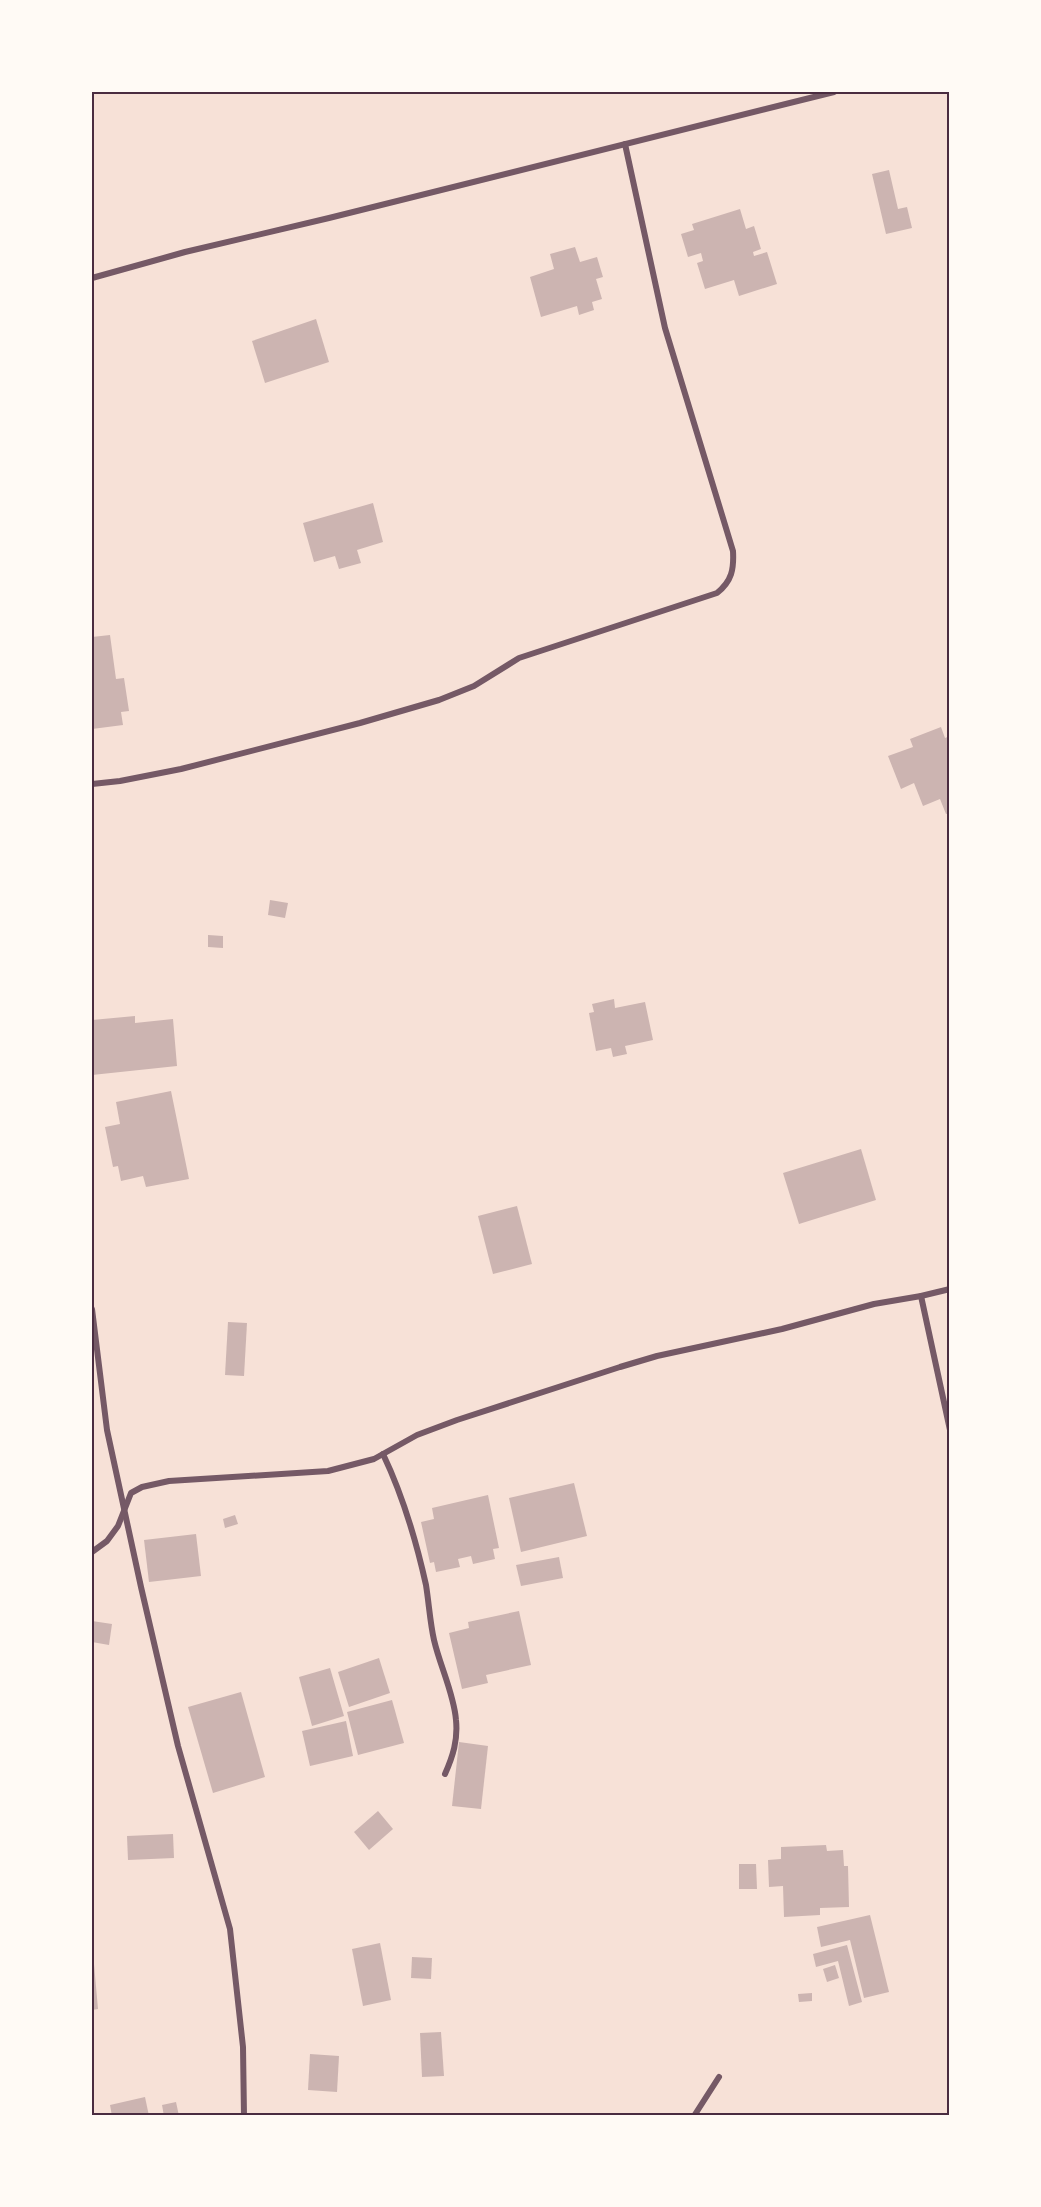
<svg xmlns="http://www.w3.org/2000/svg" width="1041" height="2207" font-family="Overpass,sans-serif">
  <rect width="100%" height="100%" fill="#f7e1d7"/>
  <g fill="#ccb4b1">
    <polygon points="889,170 898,209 907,207 912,228 886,234 872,174"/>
    <polygon points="740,209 746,229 754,226 761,249 753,252 754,256 767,252 777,284 739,296 734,280 705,289 697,263 703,261 701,253 688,257 681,234 694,230 692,224"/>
    <polygon points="575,247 580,262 597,257 603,277 596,279 602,299 592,302 594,310 579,315 577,306 541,317 530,277 554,269 550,254"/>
    <polygon points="316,319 329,362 265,383 252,341"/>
    <polygon points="373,503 383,542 357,550 361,563 339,569 335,556 314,562 303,523"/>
    <polygon points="110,635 116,679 124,678 129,711 121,712 123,725 92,729 92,637"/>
    <polygon points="941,727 945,738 950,736 950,813 946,814 940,799 923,806 914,783 901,789 888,756 913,747 910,739"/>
    <polygon points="270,900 288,903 285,918 268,915"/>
    <polygon points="208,935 223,936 223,948 208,947"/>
    <polygon points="614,999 615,1008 645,1002 653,1040 625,1046 627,1054 613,1057 611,1048 596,1051 589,1013 594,1012 592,1004"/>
    <polygon points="135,1016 135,1023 173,1019 177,1066 92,1075 92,1020"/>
    <polygon points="171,1091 189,1179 146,1187 143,1176 121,1181 118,1166 113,1167 105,1127 120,1124 116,1102"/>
    <polygon points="861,1149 876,1200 799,1224 783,1173"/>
    <polygon points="517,1206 532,1264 493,1274 478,1216"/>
    <polygon points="228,1322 247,1323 244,1376 225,1375"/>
    <polygon points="574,1483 587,1536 521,1552 509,1498"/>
    <polygon points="488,1495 499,1548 493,1549 495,1559 473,1564 471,1556 458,1559 460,1567 436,1572 434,1562 430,1563 421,1522 434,1519 432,1508"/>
    <polygon points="235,1515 238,1524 225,1528 223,1519"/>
    <polygon points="196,1534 201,1576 149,1582 144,1540"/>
    <polygon points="559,1557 563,1578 521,1586 516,1565"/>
    <polygon points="519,1611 531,1665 486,1675 488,1683 462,1689 449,1633 469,1628 468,1622"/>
    <polygon points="92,1621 112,1624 109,1645 92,1642"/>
    <polygon points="379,1658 390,1693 349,1707 338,1672"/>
    <polygon points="330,1668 344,1716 312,1726 299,1677"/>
    <polygon points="241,1692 265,1777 213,1793 188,1707"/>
    <polygon points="392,1700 404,1743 358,1755 347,1712"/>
    <polygon points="346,1721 353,1756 310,1766 302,1731"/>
    <polygon points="459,1742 488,1746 481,1809 452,1806"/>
    <polygon points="378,1811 393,1829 369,1850 354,1832"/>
    <polygon points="173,1834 174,1858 128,1860 127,1836"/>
    <polygon points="826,1845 827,1851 843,1850 844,1866 848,1866 849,1907 820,1908 820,1915 784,1917 783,1886 769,1887 768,1860 781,1859 781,1847"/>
    <polygon points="739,1864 756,1864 757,1889 739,1889"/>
    <polygon points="870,1915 889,1992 864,1998 850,1940 821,1947 817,1927"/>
    <polygon points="380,1943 391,2000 363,2006 352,1949"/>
    <polygon points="847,1945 862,2002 849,2006 838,1961 816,1967 813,1954"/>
    <polygon points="412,1957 432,1958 431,1979 411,1978"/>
    <polygon points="94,1964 98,2009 92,2010 92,1965"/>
    <polygon points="835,1965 839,1978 827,1982 823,1969"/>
    <polygon points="812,1993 812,2001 799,2002 798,1994"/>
    <polygon points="441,2032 444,2076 422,2077 420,2033"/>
    <polygon points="310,2054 339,2056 337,2092 308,2090"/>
    <polygon points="145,2097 149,2116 112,2116 110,2105"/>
    <polygon points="176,2102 179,2116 164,2116 162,2105"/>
  </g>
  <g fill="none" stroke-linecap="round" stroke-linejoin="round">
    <g stroke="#755966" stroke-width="6">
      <polyline points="92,278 185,252 329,218 834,92"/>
      <path d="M92,784L120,781L181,769L360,723L439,700L474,686L519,658L717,593C732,581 734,569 733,551L665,328L625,144"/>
      <polyline points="921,1296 950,1430"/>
      <polyline points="92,1309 107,1430 141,1587 178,1746 230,1929 243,2047 244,2116"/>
      <path d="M383,1454C403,1496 416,1540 426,1585C429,1604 430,1622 434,1640C440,1666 454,1694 456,1720C458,1740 453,1756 445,1774"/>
      <polyline points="92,1552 107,1541 118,1526 131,1493 142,1487 169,1481 328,1471 374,1459 417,1435 457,1420 620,1367 657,1356 782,1329 874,1304 921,1296 950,1289"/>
      <polyline points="694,2116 719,2077"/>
    </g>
  </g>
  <rect width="1041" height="2207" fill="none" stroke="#fffaf5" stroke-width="186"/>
  <rect x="93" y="93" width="855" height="2021" fill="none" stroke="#4a2c40" stroke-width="2"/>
</svg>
